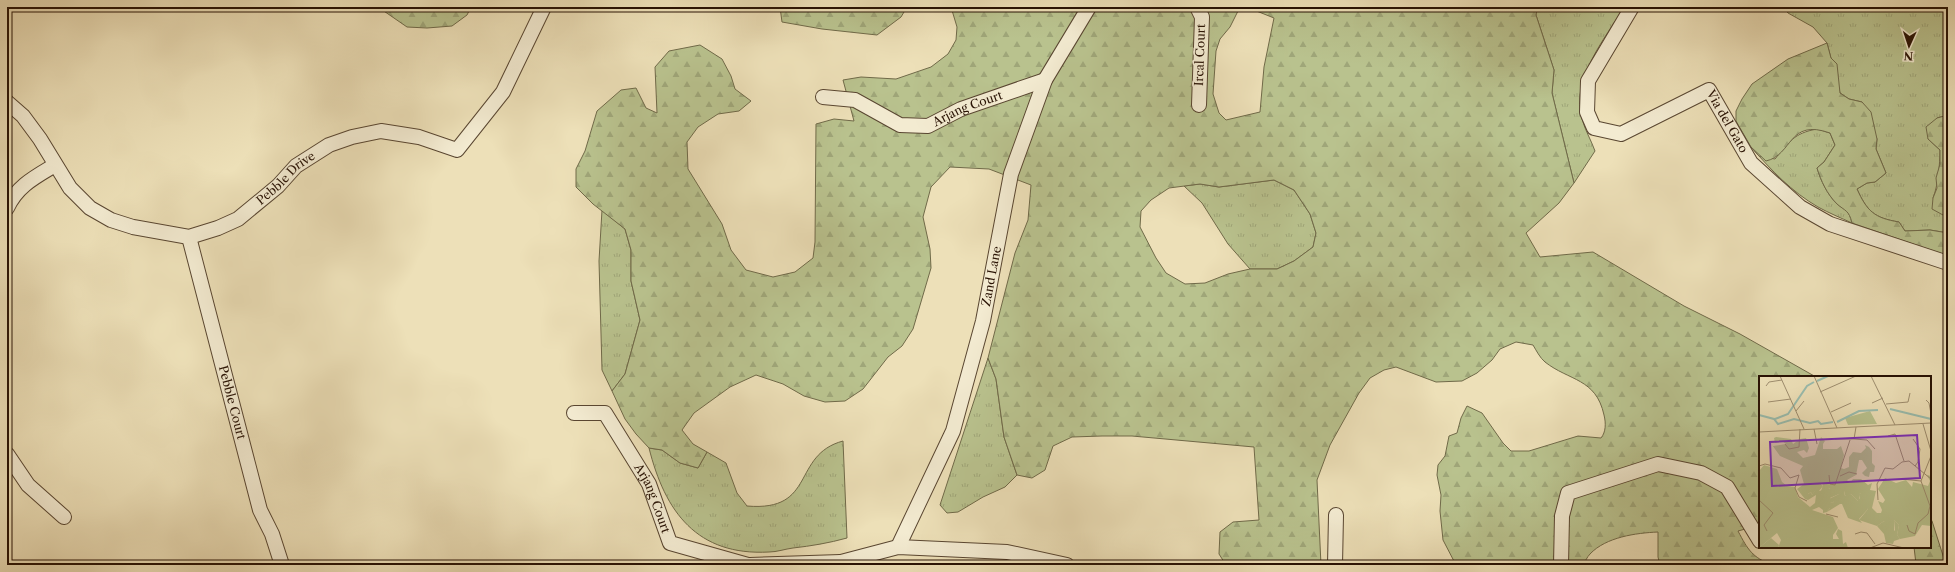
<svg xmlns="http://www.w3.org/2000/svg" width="1955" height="572" font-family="'Libre Caslon Text',serif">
  <defs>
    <pattern id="grass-tufts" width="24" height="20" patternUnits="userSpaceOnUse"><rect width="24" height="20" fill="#b9c28e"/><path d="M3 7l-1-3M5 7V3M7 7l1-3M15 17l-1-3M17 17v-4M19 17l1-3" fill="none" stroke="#9fa679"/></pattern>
    <pattern id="forest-firs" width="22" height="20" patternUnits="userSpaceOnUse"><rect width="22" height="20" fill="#b9c28e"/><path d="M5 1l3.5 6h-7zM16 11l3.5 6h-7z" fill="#9fa679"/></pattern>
  </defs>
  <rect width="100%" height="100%" fill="#ede0b8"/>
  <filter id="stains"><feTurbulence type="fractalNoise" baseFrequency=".005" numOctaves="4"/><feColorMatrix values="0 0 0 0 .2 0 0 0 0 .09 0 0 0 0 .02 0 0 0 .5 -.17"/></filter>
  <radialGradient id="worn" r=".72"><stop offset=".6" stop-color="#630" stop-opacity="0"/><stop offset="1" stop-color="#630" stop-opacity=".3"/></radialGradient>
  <g fill="url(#grass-tufts)" stroke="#706a49">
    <path d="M1537,7H1624C1605,39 1570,80 1582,119C1585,130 1591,140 1595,151L1574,183L1552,93L1554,70L1536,15Z"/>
    <path d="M1783,7H1948V115L1937,118L1928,139L1940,150C1940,163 1938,186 1933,198L1943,215L1948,214V233L1930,230L1905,231L1899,222C1874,218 1867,211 1857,189L1867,183L1875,182L1886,173L1876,149L1877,139L1862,102L1849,99L1840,93L1827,43L1813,27L1788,13Z"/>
    <path d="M1817,129L1830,133L1835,145L1824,162L1817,168C1821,181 1827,194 1837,204C1846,211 1849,210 1852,223C1841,218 1829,213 1818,207C1792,192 1771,170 1751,147L1759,156L1775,159C1789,142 1794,133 1817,129Z"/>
    <polygon points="1274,180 1294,190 1310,214 1316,233 1313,247 1294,261 1277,269 1250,269 1228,244 1202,203 1184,186 1200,184 1219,187"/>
    <polygon points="602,210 625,229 631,250 631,281 640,320 625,374 612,391 602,370 599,261"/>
    <polygon points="988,358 996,379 1004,437 1017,475 1005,487 983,497 958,512 947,513 940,505"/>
    <path d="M843,441L847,538C829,543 811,546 793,548C785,549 777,552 769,552C697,556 665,512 649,448L662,450L680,463L698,468L707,452L726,463L737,493L747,506C817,512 791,455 843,441Z"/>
  </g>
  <g fill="url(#forest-firs)" stroke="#706a49" fill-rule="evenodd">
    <polygon points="378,7 471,7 467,15 452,26 427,28 407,27"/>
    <polygon points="780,7 907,7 901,17 877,35 822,29 782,22"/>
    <path d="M951,7H1537L1536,15L1554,70L1552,93L1574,183L1559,203L1526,233L1540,257L1593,252L1684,306L1740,334L1816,377H1760V525L1738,531C1748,550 1752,557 1772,565H1660L1658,557V532C1636,533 1606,537 1590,554C1587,557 1585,562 1583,565H1456L1443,540L1440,511L1441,495L1437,475L1438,465L1445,456L1449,436L1457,433L1461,418L1467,406L1482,413L1503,443L1511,451H1529L1578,436L1601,438C1606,432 1606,423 1604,415C1596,378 1569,381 1545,362C1540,358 1536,350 1533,345L1516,342L1500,349L1492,360L1477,373L1462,381L1436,382L1396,367L1384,370L1370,378L1359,393L1330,445L1317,480L1321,565H1226L1219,554L1220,532L1233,522L1259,520L1254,447L1132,436H1102L1072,437L1053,446L1045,470L1032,478L1017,475L1004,437L996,379L988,358L1015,253L1028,220L1031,185L989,169L950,167L931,187L923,217L930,249L931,268L913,329L902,346L888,357L863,389L845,401L825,402L804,396L783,384L756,375L730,387L694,413L682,430L693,444L707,452L698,468L680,463L662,450L649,448L636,434L625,419L612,391L625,374L640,320L631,281V250L625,229L593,204L576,187V169L585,151L597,111L621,90L636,88L646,108L657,113L655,67L669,51L700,45L722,59L731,76L735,89L751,101L739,111L718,114L698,127L687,142L688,169L722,224L731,250L746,270L773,277L795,272L813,258L815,242L816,124L834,119L854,121L843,80L861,77L896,79L931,67L948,54L956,40L957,27ZM1249,8L1274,18L1264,67L1260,112L1226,120L1219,113L1213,94L1216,51L1220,39L1230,27L1238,11ZM1274,180L1294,190L1310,214L1316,233L1313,247L1294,261L1277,269H1250L1228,274L1205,283L1185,284L1166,273L1156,258L1140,227L1141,211L1151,200L1169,188L1200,184L1219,187Z"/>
    <path d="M1827,43L1831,58L1837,64L1840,93L1849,99L1862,102L1871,112L1877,139L1876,149L1886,173L1875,182L1867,183L1857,189C1867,211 1874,218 1899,222L1905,231L1930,230L1948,233V256L1852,223C1849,210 1845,211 1837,204C1827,194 1821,181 1817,168L1824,162L1835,145L1830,133C1788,118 1793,155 1766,161L1751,147L1736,121V111L1742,99L1752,84L1788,59Z"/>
    <polygon points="1948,115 1948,214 1943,215 1932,209 1933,198 1937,188 1936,178 1940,164 1940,150 1928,139 1926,127 1937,118"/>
    <polygon points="1930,518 1932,521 1946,565 1916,564 1914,547 1930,547"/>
  </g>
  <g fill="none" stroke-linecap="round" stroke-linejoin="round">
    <g stroke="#594631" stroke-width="16">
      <g id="street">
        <polyline points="1197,7 1202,17 1199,105"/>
        <path id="s1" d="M1632,7L1588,81L1587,112L1594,128L1621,134L1709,90L1751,163L1800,207L1830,224L1948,263"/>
        <path id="s2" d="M823,97L855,100L900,125L928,126L961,109L1045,80"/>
        <path id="s3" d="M7,102L23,116L40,139L70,188L90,208L111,220L133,227L189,237L218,228L238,219L278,186L296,166L329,145L352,137L381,131L419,137L457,150L503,92L544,7"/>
        <path d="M7,208C17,186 35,177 55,165"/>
        <path id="s4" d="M189,237L260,510L272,534L282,565"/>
        <path id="s5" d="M574,413H605L649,484L670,543L748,565"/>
        <polyline points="7,454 28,485 64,517"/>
        <path id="s6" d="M898,547L953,431L983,321L1011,174L1045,80L1089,7"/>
        <polyline points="750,565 841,562"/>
        <polyline points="839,565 841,562 898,547 1007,552 1067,565"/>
        <polyline points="1335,565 1336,515"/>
        <polyline points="1561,565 1562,516 1568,493 1658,464 1701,473 1727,487 1760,541"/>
      </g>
    </g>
    <use href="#street" stroke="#f3ebd1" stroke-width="14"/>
  </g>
  <g text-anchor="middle" stroke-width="3.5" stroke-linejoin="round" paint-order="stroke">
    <g font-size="12" fill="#281204" stroke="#f3ebd1">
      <text transform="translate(1200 55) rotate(-88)" y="4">Ircal Court</text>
      <text dy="4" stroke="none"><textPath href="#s2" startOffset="155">Arjang Court</textPath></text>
      <text dy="4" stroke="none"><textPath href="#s1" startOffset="297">Via del Gato</textPath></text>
      <text dy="4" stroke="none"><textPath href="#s3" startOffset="355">Pebble Drive</textPath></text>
      <text dy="4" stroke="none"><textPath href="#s6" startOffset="288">Zand Lane</textPath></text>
      <text dy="4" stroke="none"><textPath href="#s4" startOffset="171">Pebble Court</textPath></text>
      <text dy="4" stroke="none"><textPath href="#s5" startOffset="129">Arjang Court</textPath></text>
    </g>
  </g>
  <g transform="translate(1759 376)">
    <rect width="172" height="172" fill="#ede0b8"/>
    <path d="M111,35L118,48L89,49L86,42ZM5,89L18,93L23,106L28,110L36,111L39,121L51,131L56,127L57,119L49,124L48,119L52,116L53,119L61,107L64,110L60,115L72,112L74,117L80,118L71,122L75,126L71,127V132L68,136L64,137V134L60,131L53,134L74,141L79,152L74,159V163H80L77,158L79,153L83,155L84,168L87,166L89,172H19L22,164L18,157L1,171L0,95ZM85,115L86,120L92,118L99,125L101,122L100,118H102L109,133L100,143L103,147L89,142L83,128H81V117ZM135,144L140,149L138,159L141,163L135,165L134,168L127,167L125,158L118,150L125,145L136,155Z" fill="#b9c28e"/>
    <path d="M17,61L32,63L34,68L41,63L47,62L50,72L48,77L45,74L38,76L44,82L56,79L62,61L66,65L64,68V73H78L82,70L85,79L82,92L85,93L90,91V81L94,76L102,77L107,72L106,69L110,71L113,75V87L116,90L115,96H111L110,101L106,100L103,97L108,92L103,84H100L97,99L88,104L91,107L94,103H102L109,109L113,107L111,114L117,115L113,132L118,137H122L123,134L119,125L124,127L126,124L119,113L126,102L137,107L147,104L153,111L154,106L169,110L171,105L168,99L172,100V150L163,149L156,160L141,163L138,159L140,149L135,144V157L129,158L125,145L118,150L100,144L109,133L105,130L101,117L100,126L92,118L87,122L85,115L84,119L81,117V128L68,136L71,132L70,127L75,126L70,123L80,118H74L71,112L61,118L64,109L62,107L53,119L52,116L49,118V124L46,123L38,113L45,108L41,94L44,90L21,80L11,66L14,70L27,68L23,65L16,67L15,62ZM12,162L20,169L19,172L1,171Z" fill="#b9c28e"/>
    <path fill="none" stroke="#99bdaf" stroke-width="2" d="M58,5L69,0M131,33L172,43M0,39L15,43L19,48L35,43L51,47L59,45L62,48L74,46M16,43L29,38L48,10L55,6M78,46L100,35L119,34"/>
    <path fill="none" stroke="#9e8e70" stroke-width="1" d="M21,0L45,53M55,0L78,52M112,0L136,49M7,10L10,6L23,4M61,16L97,0M167,24L170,27L172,38M9,26L32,23M113,27L124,22M127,28L149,26L151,17M37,35L45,25M72,36L92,27M164,48L172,75M55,53L58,68M0,56L172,47M129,60L136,58L145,85M76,63H95L97,51M95,63L108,64L116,73M154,63L161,73L159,86L156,90M26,68L30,73L40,71L41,53M0,90L6,88L22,92L31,102L40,99L36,112L40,121L48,125M70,99L71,108L76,109L91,64M81,100L90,96L98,98M142,103L162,105M162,105L172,80M0,124L14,137L5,149L8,155M119,124L118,108L126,92L134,93L143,86L150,85L172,103M67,138L79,141M148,149L150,155L156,158L159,147L169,138L171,130L162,105M96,158L102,156L108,157L116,168M111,172L124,167L145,172"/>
    <path fill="#7b2cbf" fill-opacity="0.15" stroke="#7b2cbf" stroke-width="2" d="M158,59L161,102L13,110L11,66Z"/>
    <rect width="172" height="172" fill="none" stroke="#281204" stroke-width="2"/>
  </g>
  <rect width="1955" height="572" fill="none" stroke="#ede0b8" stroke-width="24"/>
  <rect x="8" y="8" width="1939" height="556" fill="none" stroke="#281204" stroke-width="2"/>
  <rect x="12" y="12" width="1931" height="548" fill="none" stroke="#281204"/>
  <g transform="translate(1909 46) rotate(183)" stroke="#f3ebd1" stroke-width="3" paint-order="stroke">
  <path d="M0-3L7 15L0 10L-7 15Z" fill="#281204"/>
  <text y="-6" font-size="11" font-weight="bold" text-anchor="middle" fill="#281204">N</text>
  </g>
  <rect width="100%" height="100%" filter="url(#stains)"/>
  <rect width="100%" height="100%" fill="url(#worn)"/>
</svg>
